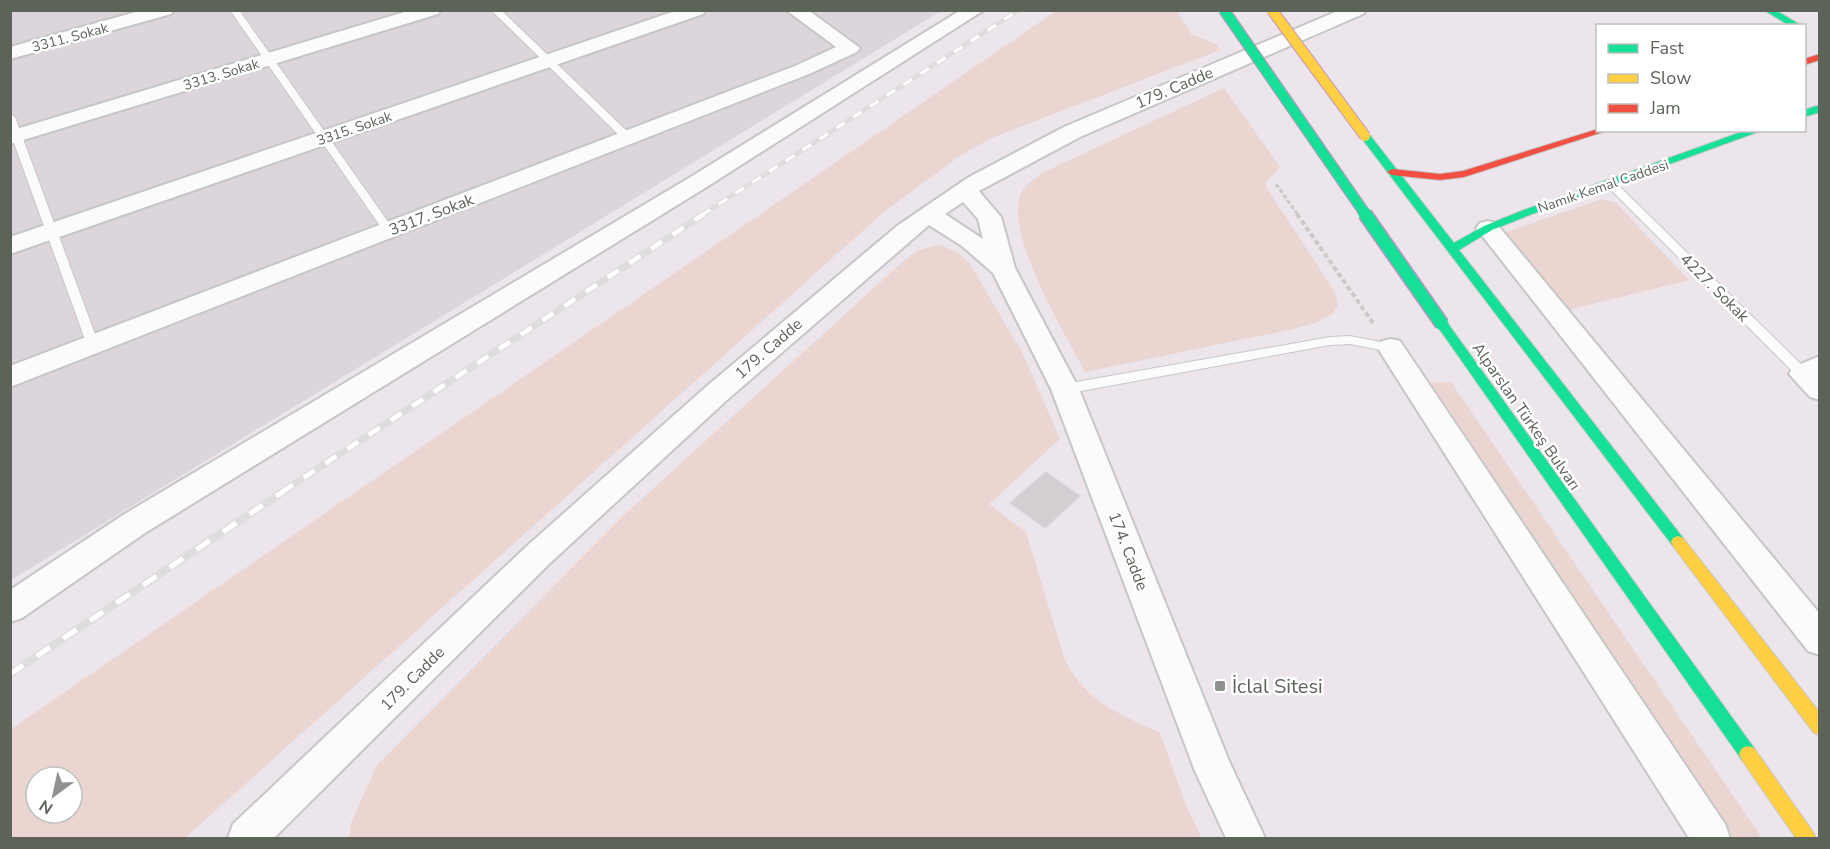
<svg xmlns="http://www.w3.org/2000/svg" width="1830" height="849" font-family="'Nunito Sans',sans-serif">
  <rect width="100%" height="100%" fill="#ece5eb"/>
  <polygon fill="#dcd5db" points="11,11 941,11 11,580"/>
  <g fill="#ead5d1" fill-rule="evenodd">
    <path d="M1056,11H1177L1191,34L1216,44L1220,50L994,137L964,153L885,211L185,838H11V729ZM36,777H72V813H36Z"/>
    <path d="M1224,88L1280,167L1266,182V187L1335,292L1338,306C1327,322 1310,324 1293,329L1085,372C1065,333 1006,238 1020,196C1024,185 1033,180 1042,173Z"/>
    <polygon points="1602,199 1616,203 1689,280 1568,310 1504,233"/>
    <path d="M939,245L959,253L970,264L1023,354L1060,439L989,504L1026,532L1064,658C1085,702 1118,713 1160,733L1187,808L1202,838H349L351,823L377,765L623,516L908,257L919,250Z"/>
    <polygon points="1451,382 1762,838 1734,838 1431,383"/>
  </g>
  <polygon fill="#d2ced2" stroke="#dbd4da" stroke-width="1.5" points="1046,472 1080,496 1045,528 1010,503"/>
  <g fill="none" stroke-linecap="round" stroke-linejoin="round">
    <g stroke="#c6c6c6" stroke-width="2">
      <g id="lane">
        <polygon points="230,10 239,10 393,229 393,233 385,233"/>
        <polygon points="491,10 501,10 632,136 632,140 624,140"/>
        <polygon points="10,114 15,117 99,345 97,348 89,348 87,345 10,132"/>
        <polygon points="1611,181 1615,182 1808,371 1809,374 1808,377 1798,377 1607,186 1607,182"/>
        <polygon points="1350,336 1391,344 1397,348 1391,352 1350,344 1330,345 1065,394 1058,389 1065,384 1330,337"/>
      </g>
    </g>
    <g stroke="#c6c6c6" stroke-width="4">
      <g id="street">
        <polygon points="143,10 174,10 171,14 10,59 10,47"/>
        <polygon points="411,10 441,10 438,14 10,144 10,131"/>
        <polygon points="678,10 706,10 703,14 10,254 10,237"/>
        <polygon points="786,10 808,10 860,48 857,52 809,74 10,387 10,366 795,66 836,47"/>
        <polygon points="961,10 984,10 705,188 145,533 22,618 10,622 10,590 123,515 689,178"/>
        <path d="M1340,10H1366L1363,14L1080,137L979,191L1001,217L1015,268L1079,389L1229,761L1265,838H1226L1195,771L1051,389L993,273L962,246L929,225L727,400L549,564L274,838H228L233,824L527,546L707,386L897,226L969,177L1064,127ZM963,202L978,219L983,239L945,214Z"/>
        <polygon points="1488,221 1496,223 1820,614 1820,655 1808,651 1480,233 1476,228 1480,223"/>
        <polygon points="1391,339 1400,341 1725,824 1730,838 1689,838 1382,355 1378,348 1382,341"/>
        <polygon points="1820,356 1820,400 1810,397 1789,374 1793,367"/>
      </g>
    </g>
    <g stroke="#c6c6c5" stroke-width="2">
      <g id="fast">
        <polygon points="1764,10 1775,10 1802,26 1790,26"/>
        <polygon points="1820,105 1820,112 1804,117 1804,110"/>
        <polygon points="1747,130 1763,130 1532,214 1492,230 1459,250 1683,538 1685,542 1683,546 1678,548 1673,546 1360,136 1365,133 1369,134 1454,243 1484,226 1524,210"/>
        <polygon points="1442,320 1446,321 1754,748 1757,754 1754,760 1748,762 1742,760 1438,327 1436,324"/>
      </g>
    </g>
    <g stroke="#c6c6c5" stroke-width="2">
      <g id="slow">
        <polygon points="1678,536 1683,538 1820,713 1820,735 1814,733 1673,546 1671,542 1673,538"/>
        <polygon points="1748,746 1754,748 1813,832 1816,838 1796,838 1742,760 1739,754 1742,748"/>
      </g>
    </g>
    <g stroke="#c6c6c5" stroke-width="2">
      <g id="jam">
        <polygon points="1820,54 1820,60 1804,65 1804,59"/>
        <polygon points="1598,129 1598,130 1609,130 1464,177 1440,180 1392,175 1387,172 1392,169 1440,174 1463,171"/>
      </g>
    </g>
    <polyline stroke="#cccac7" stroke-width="3" stroke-dasharray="4.5 2" stroke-linecap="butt" points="1276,184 1298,215"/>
    <polyline stroke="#cccac7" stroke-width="4" stroke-dasharray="5 3" stroke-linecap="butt" points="1297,214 1373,323"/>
    <use href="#lane" fill="#fcfbfc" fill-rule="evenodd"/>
    <use href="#street" fill="#fcfbfc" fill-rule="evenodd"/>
    <use href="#fast" fill="#16e098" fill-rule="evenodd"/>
    <use href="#slow" fill="#ffcf43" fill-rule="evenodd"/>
    <use href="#jam" fill="#f24e42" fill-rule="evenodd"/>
    <g stroke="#dedddd" stroke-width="4.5">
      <polyline id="rail-far2" points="702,215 1019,10"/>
    </g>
    <g stroke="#dedddd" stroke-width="7">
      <polyline id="rail-far1" points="282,492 704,214"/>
    </g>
    <g stroke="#dedddd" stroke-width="8">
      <polyline id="rail" points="10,674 284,491"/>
    </g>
    <use href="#rail-far2" stroke="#fff" stroke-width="3" stroke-dasharray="10" stroke-linecap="butt"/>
    <use href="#rail-far1" stroke="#fff" stroke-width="4.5" stroke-dasharray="13" stroke-linecap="butt"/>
    <use href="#rail" stroke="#fff" stroke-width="5" stroke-dasharray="16" stroke-linecap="butt"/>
    <g stroke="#c192c3" stroke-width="12" stroke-linecap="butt">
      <polyline id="fast-bridge-far1" points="1224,10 1366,215"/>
    </g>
    <g stroke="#c192c3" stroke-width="16" stroke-linecap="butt">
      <polyline id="fast-bridge" points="1365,214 1442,324"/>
    </g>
    <g stroke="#c192c3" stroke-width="12" stroke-linecap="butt">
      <polyline id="slow-bridge" points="1272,10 1365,136"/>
    </g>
    <use href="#fast-bridge-far1" stroke="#16e098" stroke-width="10"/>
    <use href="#fast-bridge" stroke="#16e098" stroke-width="13"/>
    <use href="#slow-bridge" stroke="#ffcf43" stroke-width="10"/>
  </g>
  <rect fill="#8e918d" stroke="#fff" stroke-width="2" x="1214" y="680" width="12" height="12" rx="3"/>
  <g text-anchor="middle" stroke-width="5" stroke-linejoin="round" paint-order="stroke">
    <g font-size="14" fill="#5c645a" stroke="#fff">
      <text transform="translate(70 37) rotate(-15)" y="5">3311. Sokak</text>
      <text transform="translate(221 74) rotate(-17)" y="5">3313. Sokak</text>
      <text transform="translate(354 128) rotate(-19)" y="5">3315. Sokak</text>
      <text transform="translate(1603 186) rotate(-19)" y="5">Namık Kemal Caddesi</text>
    </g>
    <g font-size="16" fill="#5c645a" stroke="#fff">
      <text transform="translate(1174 87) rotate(-23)" y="6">179. Cadde</text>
      <text transform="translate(431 214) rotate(-21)" y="6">3317. Sokak</text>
      <text transform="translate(1715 287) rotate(45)" y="6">4227. Sokak</text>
      <text transform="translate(768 348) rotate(-41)" y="6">179. Cadde</text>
      <text transform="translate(1527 416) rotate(55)" y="6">Alparslan Türkeş Bulvarı</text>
      <text transform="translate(1129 551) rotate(69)" y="6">174. Cadde</text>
      <text transform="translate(412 678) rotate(-45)" y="6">179. Cadde</text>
    </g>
    <g font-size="20" fill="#5c645a" stroke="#fff" text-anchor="start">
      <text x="1232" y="693">İclal Sitesi</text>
    </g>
  </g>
  <rect width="1830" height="849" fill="none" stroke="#5c645a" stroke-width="24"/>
  <rect x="1596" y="24" width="210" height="108" fill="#ffffff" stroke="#bec1bd" stroke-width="1.5"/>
  <rect x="1608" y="44" width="30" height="9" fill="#16e098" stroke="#bec1bd" stroke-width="1.5"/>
  <text x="1650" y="54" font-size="18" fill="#5c645a">Fast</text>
  <rect x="1608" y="74" width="30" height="9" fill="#ffcf43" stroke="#bec1bd" stroke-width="1.5"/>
  <text x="1650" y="84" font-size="18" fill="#5c645a">Slow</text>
  <rect x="1608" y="104" width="30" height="9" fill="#f24e42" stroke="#bec1bd" stroke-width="1.5"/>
  <text x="1650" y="114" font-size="18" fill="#5c645a">Jam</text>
  <g transform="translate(54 795) rotate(213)"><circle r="28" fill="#ffffff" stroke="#bec1bd" stroke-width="1.5"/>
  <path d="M0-4.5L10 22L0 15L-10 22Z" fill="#8e918d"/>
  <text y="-9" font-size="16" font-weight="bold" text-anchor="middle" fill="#5c645a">N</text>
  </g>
</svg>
